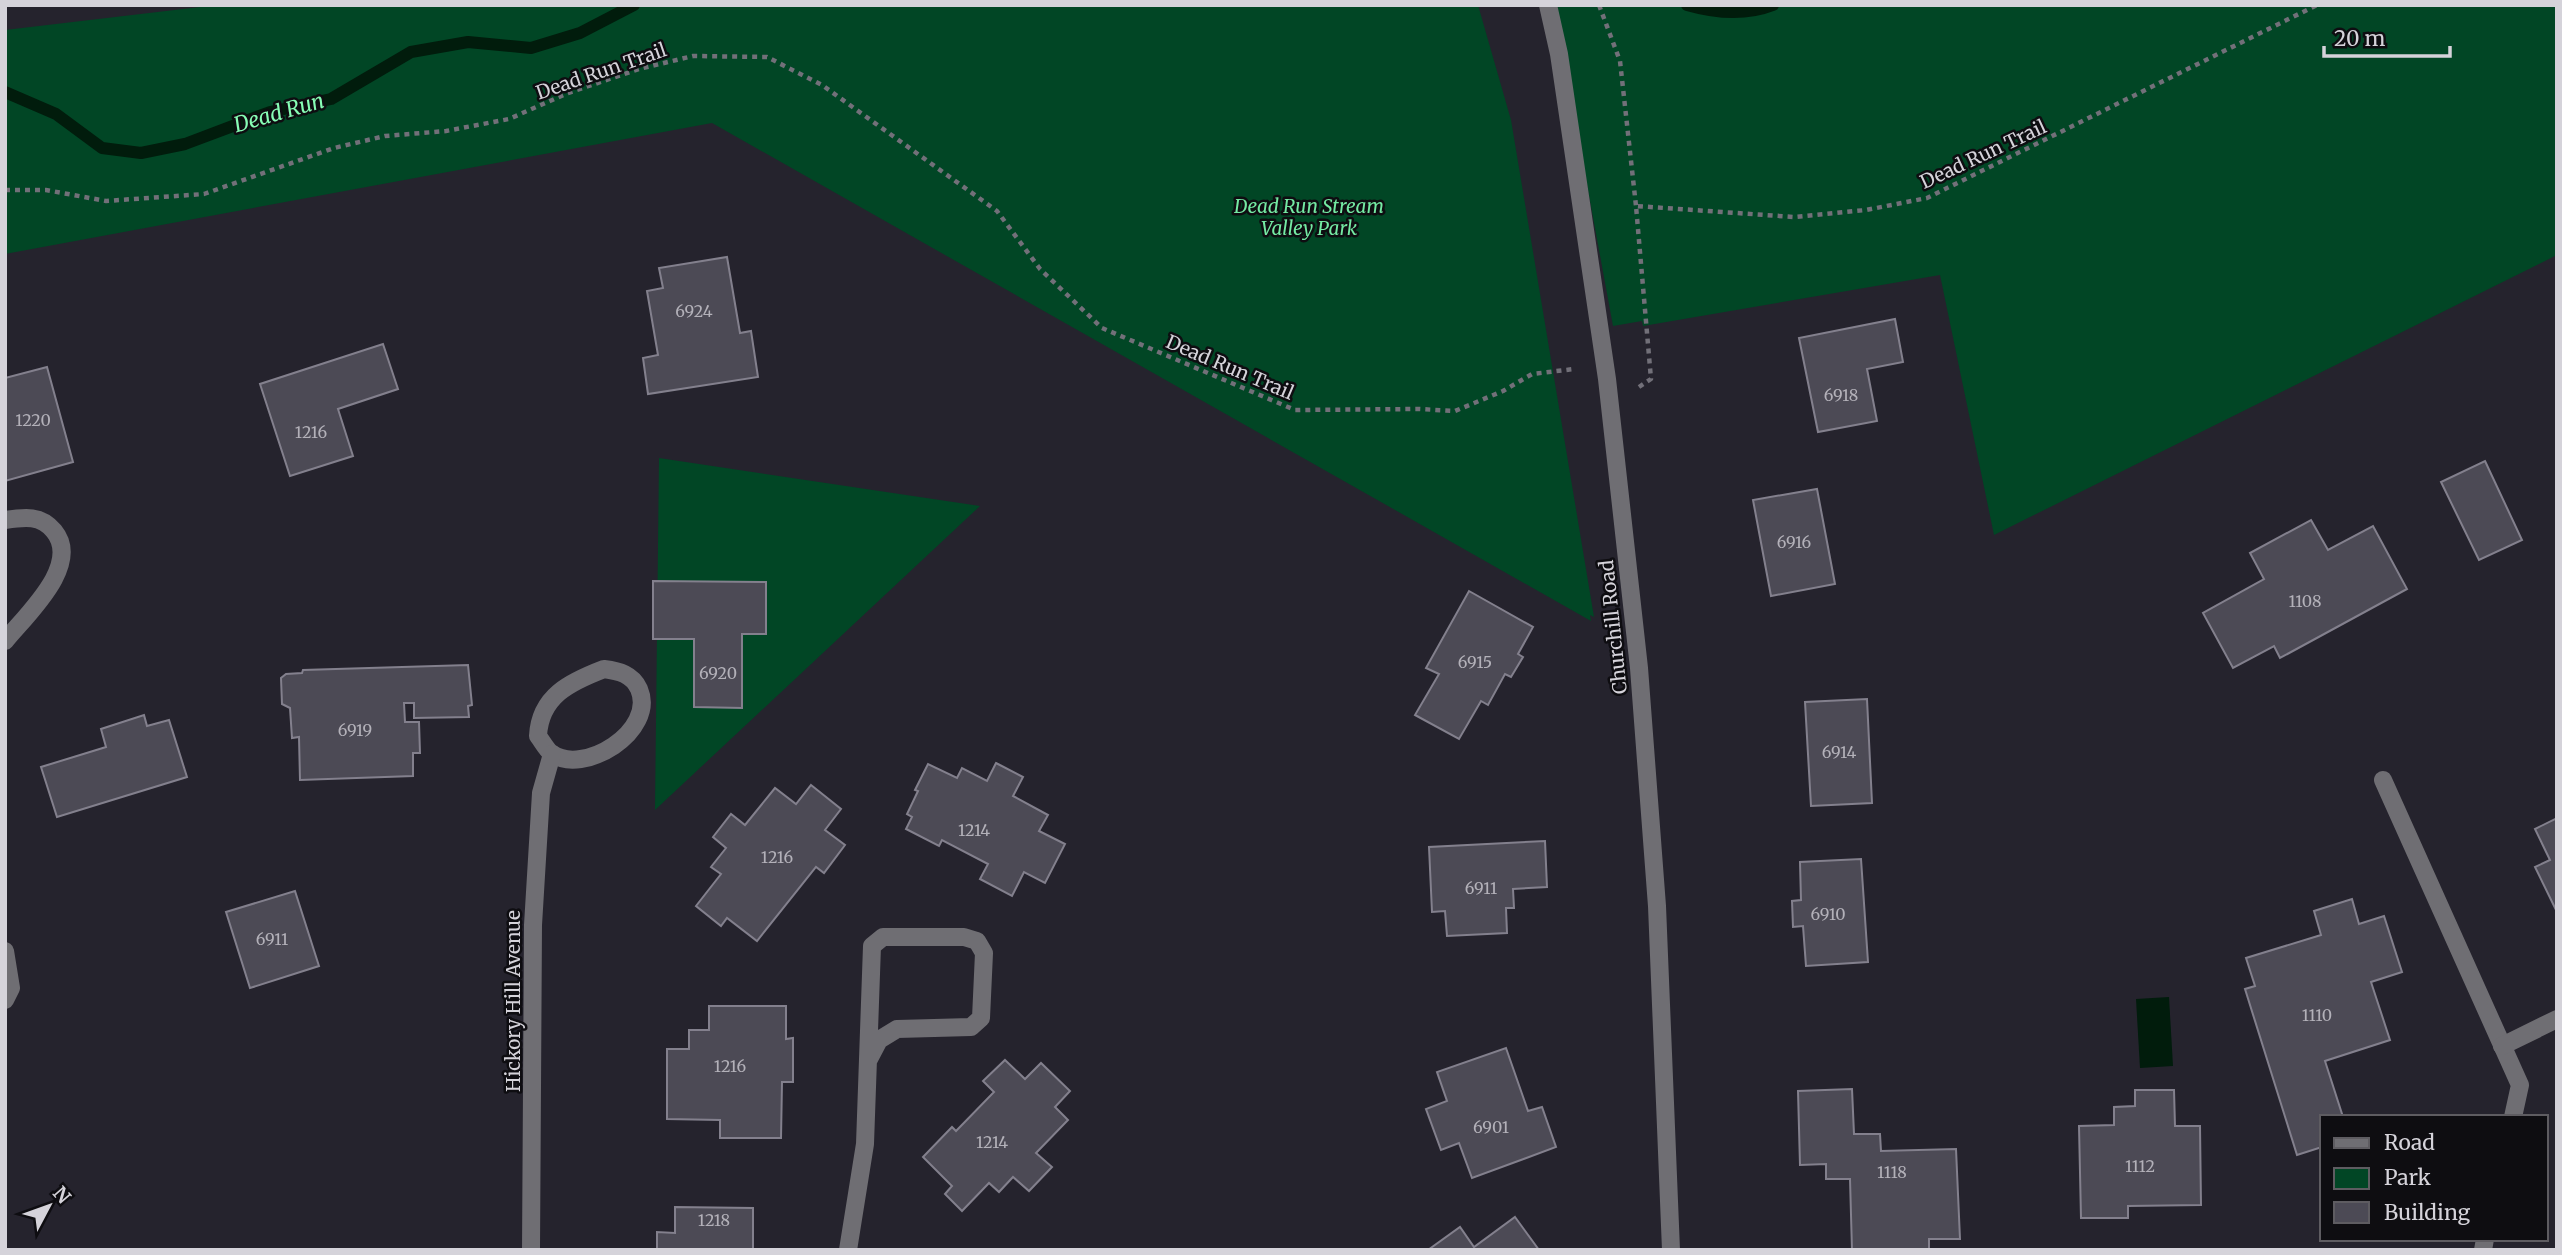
<svg xmlns="http://www.w3.org/2000/svg" width="2562" height="1255" font-family="Merriweather,serif">
  <rect width="100%" height="100%" fill="#25232d"/>
  <g fill="#014625">
    <polygon points="217,5 1478,5 1511,120 1594,617 1590,615 1591,621 712,123 5,254 5,30"/>
    <polygon points="1554,5 2557,5 2557,255 1994,535 1940,275 1643,326 1642,321 1613,326"/>
    <polygon points="659,458 980,506 655,810"/>
  </g>
  <polygon fill="#011c0c" points="2169,997 2173,1066 2140,1068 2136,999"/>
  <g fill="none" stroke-linecap="round" stroke-linejoin="round">
    <g stroke="#011c0c" stroke-width="12">
      <path d="M1687,5C1715,13 1745,16 1773,5"/>
      <polyline points="5,92 56,114 102,148 141,153 185,144 270,112 331,99 411,52 468,42 531,48 580,33 634,5"/>
    </g>
  </g>
  <g fill="#4c4a55" stroke="#83808d" stroke-width="2">
    <polygon points="727,257 740,333 751,331 758,377 648,394 643,358 658,355 647,291 663,288 659,268"/>
    <polygon points="1895,319 1903,362 1867,369 1877,421 1818,432 1799,338"/>
    <polygon points="383,344 398,389 338,409 353,456 290,476 260,384"/>
    <polygon points="47,367 73,462 5,481 5,378"/>
    <polygon points="2485,461 2522,540 2479,560 2441,482"/>
    <polygon points="1817,489 1835,584 1771,596 1753,500"/>
    <polygon points="2311,520 2328,550 2373,526 2407,589 2280,658 2274,646 2233,668 2203,613 2264,579 2250,553"/>
    <polygon points="653,581 766,582 766,634 742,634 742,708 694,707 694,639 653,639"/>
    <polygon points="1469,591 1533,627 1518,654 1523,657 1511,677 1505,674 1488,705 1481,701 1459,739 1415,715 1439,674 1426,668"/>
    <polygon points="468,665 472,705 468,706 469,717 414,718 414,703 404,703 405,722 419,722 420,753 413,753 413,776 300,780 299,737 292,738 290,708 282,704 281,678 286,674 302,673 303,670"/>
    <polygon points="1867,699 1872,803 1811,806 1805,702"/>
    <polygon points="144,715 147,726 169,720 187,777 57,817 41,767 106,747 101,729"/>
    <polygon points="996,763 1023,777 1013,796 1048,815 1039,831 1065,844 1045,883 1024,872 1012,896 980,879 988,864 942,840 939,846 906,829 912,817 907,814 918,791 915,790 928,764 957,778 962,768 987,781"/>
    <polygon points="811,785 841,809 825,830 845,845 824,873 816,867 757,941 727,918 721,926 696,906 721,874 711,867 726,848 713,837 731,814 745,825 775,788 796,804"/>
    <polygon points="2557,818 2557,912 2535,867 2550,860 2535,829"/>
    <polygon points="1545,841 1547,887 1513,889 1514,908 1506,908 1507,933 1447,936 1445,911 1432,912 1429,847"/>
    <polygon points="1861,859 1868,962 1806,966 1803,926 1793,927 1792,901 1801,900 1800,862"/>
    <polygon points="295,891 319,966 250,988 226,912"/>
    <polygon points="2352,899 2359,924 2384,916 2402,972 2371,982 2390,1040 2325,1061 2343,1117 2322,1117 2322,1147 2297,1155 2245,989 2255,986 2246,958 2321,935 2314,911"/>
    <polygon points="709,1006 786,1006 786,1039 793,1038 793,1082 782,1082 781,1138 720,1138 720,1120 667,1119 667,1049 689,1049 689,1030 709,1030"/>
    <polygon points="1506,1048 1528,1111 1542,1107 1556,1147 1472,1178 1459,1143 1441,1150 1426,1109 1447,1101 1437,1072"/>
    <polygon points="1005,1060 1025,1079 1041,1063 1070,1091 1055,1107 1068,1120 1036,1153 1052,1167 1029,1191 1013,1177 999,1192 989,1183 962,1211 945,1194 952,1186 923,1157 952,1127 956,1131 994,1092 983,1081"/>
    <polygon points="1852,1089 1854,1134 1880,1134 1881,1151 1956,1149 1960,1239 1929,1239 1929,1250 1852,1250 1850,1179 1826,1179 1826,1164 1800,1165 1798,1091"/>
    <polygon points="2135,1090 2174,1090 2175,1126 2200,1126 2201,1205 2128,1206 2128,1218 2081,1218 2079,1126 2114,1125 2114,1107 2135,1106"/>
    <polygon points="675,1207 753,1208 753,1250 657,1250 657,1232 675,1233"/>
    <polygon points="1515,1217 1539,1250 1428,1250 1460,1227 1474,1247"/>
  </g>
  <g fill="none" stroke-linecap="round" stroke-linejoin="round">
    <g stroke="#727079" stroke-width="4.5" stroke-dasharray="5 5" stroke-linecap="butt">
      <polyline points="1599,5 1620,61 1636,206"/>
      <polyline points="5,190 46,190 106,201 204,194 334,148 385,136 446,131 509,119 568,93 639,69 693,56 767,57 822,85 997,211 1040,269 1102,328 1295,410 1419,409 1455,411 1503,391 1532,374 1574,369"/>
      <polyline points="1639,387 1651,379 1636,206 1794,217 1866,210 1927,198 2317,5"/>
    </g>
    <g stroke="#6f6e73" stroke-width="18">
      <polyline points="1548,5 1559,54 1607,379 1639,668 1657,906 1671,1250"/>
      <path d="M5,520C25,517 41,515 54,531C82,565 26,615 5,641"/>
      <path d="M604,669C619,671 632,674 639,689C657,731 583,777 551,753C546,749 542,741 538,736C540,696 570,682 604,669Z"/>
      <polyline points="2383,780 2520,1085 2513,1117"/>
      <polyline points="5,951 11,988 5,1000"/>
      <polyline points="2502,1046 2557,1019"/>
      <polyline points="531,1250 533,925 541,793 552,754"/>
      <polyline points="848,1250 865,1144 872,946 883,937 964,937 977,941 984,953 981,1018 971,1027 897,1029 879,1040 869,1059"/>
      <polyline points="2483,1250 2485,1239"/>
    </g>
  </g>
  <g text-anchor="middle" stroke-width="5" stroke-linejoin="round" paint-order="stroke">
    <g font-size="16" fill="#b3b1b9">
      <text x="694" y="317">6924</text>
      <text x="1841" y="401">6918</text>
      <text x="33" y="426">1220</text>
      <text x="311" y="438">1216</text>
      <text x="1794" y="548">6916</text>
      <text x="2305" y="607">1108</text>
      <text x="1475" y="668">6915</text>
      <text x="718" y="679">6920</text>
      <text x="355" y="736">6919</text>
      <text x="1839" y="758">6914</text>
      <text x="974" y="836">1214</text>
      <text x="777" y="863">1216</text>
      <text x="1481" y="894">6911</text>
      <text x="1828" y="920">6910</text>
      <text x="272" y="945">6911</text>
      <text x="2317" y="1021">1110</text>
      <text x="730" y="1072">1216</text>
      <text x="1491" y="1133">6901</text>
      <text x="992" y="1148">1214</text>
      <text x="2140" y="1172">1112</text>
      <text x="1892" y="1178">1118</text>
      <text x="714" y="1226">1218</text>
    </g>
    <g font-size="19" fill="#d5d3da" stroke="#0e0d11">
      <text transform="translate(601 71) rotate(-19)" y="7">Dead Run Trail</text>
      <text transform="translate(1983 154) rotate(-25)" y="7">Dead Run Trail</text>
      <text transform="translate(1230 367) rotate(23)" y="7">Dead Run Trail</text>
      <text transform="translate(1613 627) rotate(-96)" y="7">Churchill Road</text>
      <text transform="translate(513 1001) rotate(-90)" y="7">Hickory Hill Avenue</text>
    </g>
    <g font-size="19" font-style="italic" fill="#74eaa3" stroke="#0e0d11">
      <text x="1309" y="213">Dead Run Stream<tspan x="1309" dy="22">Valley Park</tspan></text>
    </g>
    <g font-size="21" font-style="italic" fill="#87fdb5" stroke="#0e0d11">
      <text transform="translate(279 113) rotate(-16)" y="7">Dead Run</text>
    </g>
  </g>
  <rect width="2562" height="1255" fill="none" stroke="#d5d3da" stroke-width="14"/>
  <rect x="2320" y="1115" width="228" height="126" fill="#0e0d11" stroke="#5e5c61" stroke-width="2"/>
  <rect x="2334" y="1138" width="35" height="10" fill="#6f6e73" stroke="#5e5c61" stroke-width="2"/>
  <text x="2384" y="1150" font-size="21" fill="#d5d3da">Road</text>
  <rect x="2334" y="1168" width="35" height="21" fill="#014625" stroke="#5e5c61" stroke-width="2"/>
  <text x="2384" y="1185" font-size="21" fill="#d5d3da">Park</text>
  <rect x="2334" y="1202" width="35" height="21" fill="#4c4a55" stroke="#5e5c61" stroke-width="2"/>
  <text x="2384" y="1220" font-size="21" fill="#d5d3da">Building</text>
  <g transform="translate(49 1206) rotate(49)" stroke="#0e0d11" stroke-width="5" paint-order="stroke">
  <path d="M0-5L12 26L0 18L-12 26Z" fill="#d5d3da"/>
  <text y="-10" font-size="19" font-weight="bold" text-anchor="middle" fill="#d5d3da">N</text>
  </g>
  <path d="M2324 46v10h126v-10" fill="none" stroke="#d5d3da" stroke-width="3.5"/>
  <text x="2334" y="46" font-size="21" fill="#d5d3da" stroke="#0e0d11" stroke-width="5" paint-order="stroke">20 m</text>
</svg>
